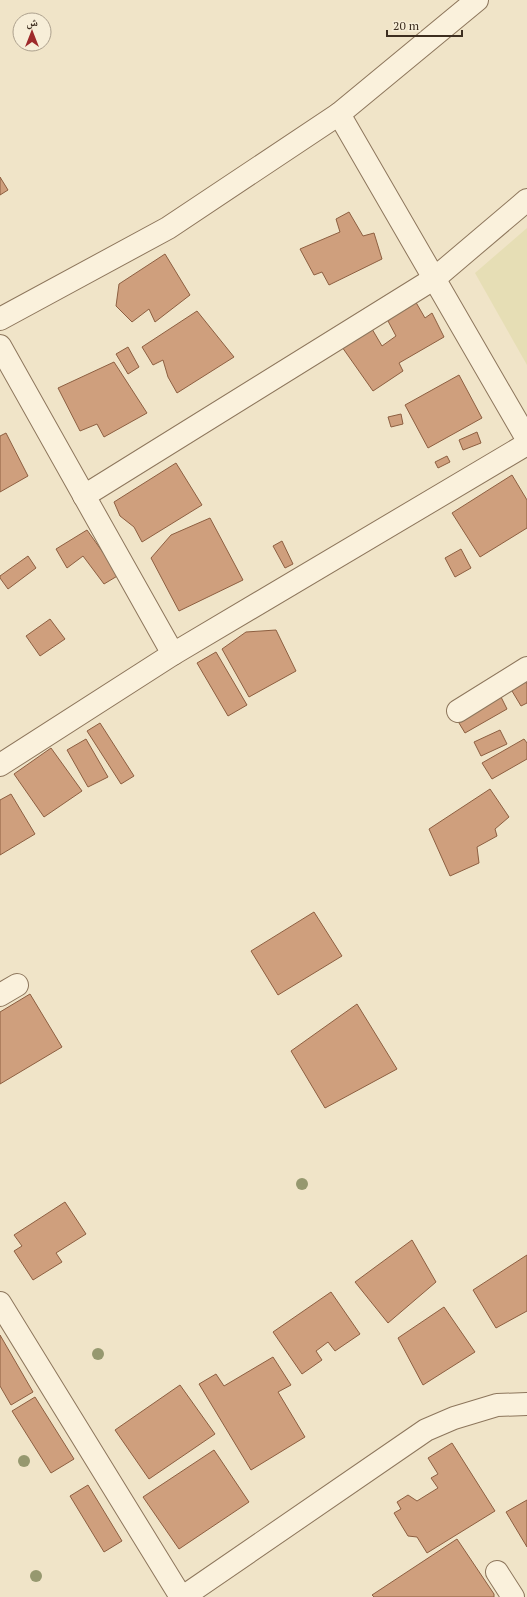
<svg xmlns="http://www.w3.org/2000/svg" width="527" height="1597" font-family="'PT Serif','Noto Naskh Arabic',serif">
  <rect width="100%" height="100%" fill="#f0e4c8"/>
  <polygon fill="#e6deb5" points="527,228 527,365 475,273"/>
  <g fill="#cf9f7d" stroke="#8d5f41">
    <polygon points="0,177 8,190 0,195"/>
    <polygon points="349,212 363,236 374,233 382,259 329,285 322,272 314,275 300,249 340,232 336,219"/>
    <polygon points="165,254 190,295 155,322 149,309 132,322 116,306 119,284"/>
    <polygon points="414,299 425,318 432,313 444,337 399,363 403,371 373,391 342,347 372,329 382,346 396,336 388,321"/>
    <polygon points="197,311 234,357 177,393 168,377 163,360 153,365 142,347"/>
    <polygon points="128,347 139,367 128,374 116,354"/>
    <polygon points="114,362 147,413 104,437 97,424 80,431 58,388"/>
    <polygon points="459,375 482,418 428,448 405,405"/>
    <polygon points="401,414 403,424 391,427 388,417"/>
    <polygon points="477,432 481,443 463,450 459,440"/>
    <polygon points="6,433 28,476 0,492 0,436"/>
    <polygon points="447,456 450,462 438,468 435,462"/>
    <polygon points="176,463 202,505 142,542 134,527 120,516 114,502"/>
    <polygon points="512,475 527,500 527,528 480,557 452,513"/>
    <polygon points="210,518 243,580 179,611 151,558 171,535"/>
    <polygon points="87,530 119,575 104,584 83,556 67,568 56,549"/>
    <polygon points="282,541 293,564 285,568 273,546"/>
    <polygon points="461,549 471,568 455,577 445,558"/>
    <polygon points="28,556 36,568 8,589 0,578 0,576"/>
    <polygon points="50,619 65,639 40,656 26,636"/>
    <polygon points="276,630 296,671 249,697 222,649 246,632"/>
    <polygon points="216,652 247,705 228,716 197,663"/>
    <polygon points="524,678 527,684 527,703 521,706 509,686"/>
    <polygon points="499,693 507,709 465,733 456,718"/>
    <polygon points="100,723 134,776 121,784 87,731"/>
    <polygon points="500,730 507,744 481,756 474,742"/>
    <polygon points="86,739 108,777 88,787 67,750"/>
    <polygon points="524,739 527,743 527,759 492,779 482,763"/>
    <polygon points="51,748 82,791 44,817 14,774"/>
    <polygon points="490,789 509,817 495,829 497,836 477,847 479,863 450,876 429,829"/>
    <polygon points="11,794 35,834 0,855 0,800"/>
    <polygon points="314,912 342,956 278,995 251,951"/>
    <polygon points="30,994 62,1047 0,1084 0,1012"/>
    <polygon points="357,1004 397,1069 325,1108 291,1051"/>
    <polygon points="65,1202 86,1234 56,1253 62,1262 33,1280 14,1251 22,1246 14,1235"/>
    <polygon points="412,1240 436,1282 388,1323 355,1282"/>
    <polygon points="527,1255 527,1311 496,1328 473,1290"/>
    <polygon points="331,1292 360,1334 335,1351 328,1342 316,1351 322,1360 302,1374 273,1332"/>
    <polygon points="444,1307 475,1352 423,1385 398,1338"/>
    <polygon points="0,1335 33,1392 11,1405 0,1386"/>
    <polygon points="273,1357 291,1385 278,1392 305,1437 251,1470 199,1384 216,1374 224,1386"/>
    <polygon points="180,1385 215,1434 149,1479 115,1430"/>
    <polygon points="35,1397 74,1459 51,1473 12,1411"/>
    <polygon points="452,1443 495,1511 427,1553 417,1537 408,1536 394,1513 401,1509 397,1502 408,1495 417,1501 438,1488 431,1478 438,1474 428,1458"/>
    <polygon points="214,1450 249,1502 179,1549 143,1497"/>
    <polygon points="88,1485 122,1541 104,1552 70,1496"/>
    <polygon points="527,1500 527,1547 506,1512"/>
    <polygon points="457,1539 494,1594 494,1597 374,1597 372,1595"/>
  </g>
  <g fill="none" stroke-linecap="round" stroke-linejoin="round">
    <g stroke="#8d765c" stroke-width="24">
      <g id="minor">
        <polyline points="339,114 527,439"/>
        <polyline points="0,319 168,228 339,114 477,0"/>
        <polyline points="0,346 173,654"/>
        <polyline points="84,496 435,278 527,200"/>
        <polyline points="458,711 527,668"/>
        <polyline points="0,765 173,654 527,444"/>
        <polyline points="0,995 17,985"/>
        <polyline points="0,1303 181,1597"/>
        <polyline points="497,1572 513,1597"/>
        <polyline points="183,1597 426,1430 454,1418 497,1405 527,1404"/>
      </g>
    </g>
    <use href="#minor" stroke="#faf1dc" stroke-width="22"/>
  </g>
  <g fill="#96986f">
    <circle cx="302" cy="1184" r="6"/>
    <circle cx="98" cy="1354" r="6"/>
    <circle cx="24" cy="1461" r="6"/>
    <circle cx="36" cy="1576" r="6"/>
  </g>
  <g transform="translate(32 32)"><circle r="19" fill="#f7eed8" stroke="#ada18e"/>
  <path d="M0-3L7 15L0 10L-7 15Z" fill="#9e2a2b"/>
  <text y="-6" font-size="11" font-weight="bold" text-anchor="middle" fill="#3d2e20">ش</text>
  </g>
  <path d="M387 30v6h75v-6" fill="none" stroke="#3d2e20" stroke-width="2"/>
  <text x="393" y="30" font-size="12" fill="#3d2e20" stroke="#f7eed8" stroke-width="3" paint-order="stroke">20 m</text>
</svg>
